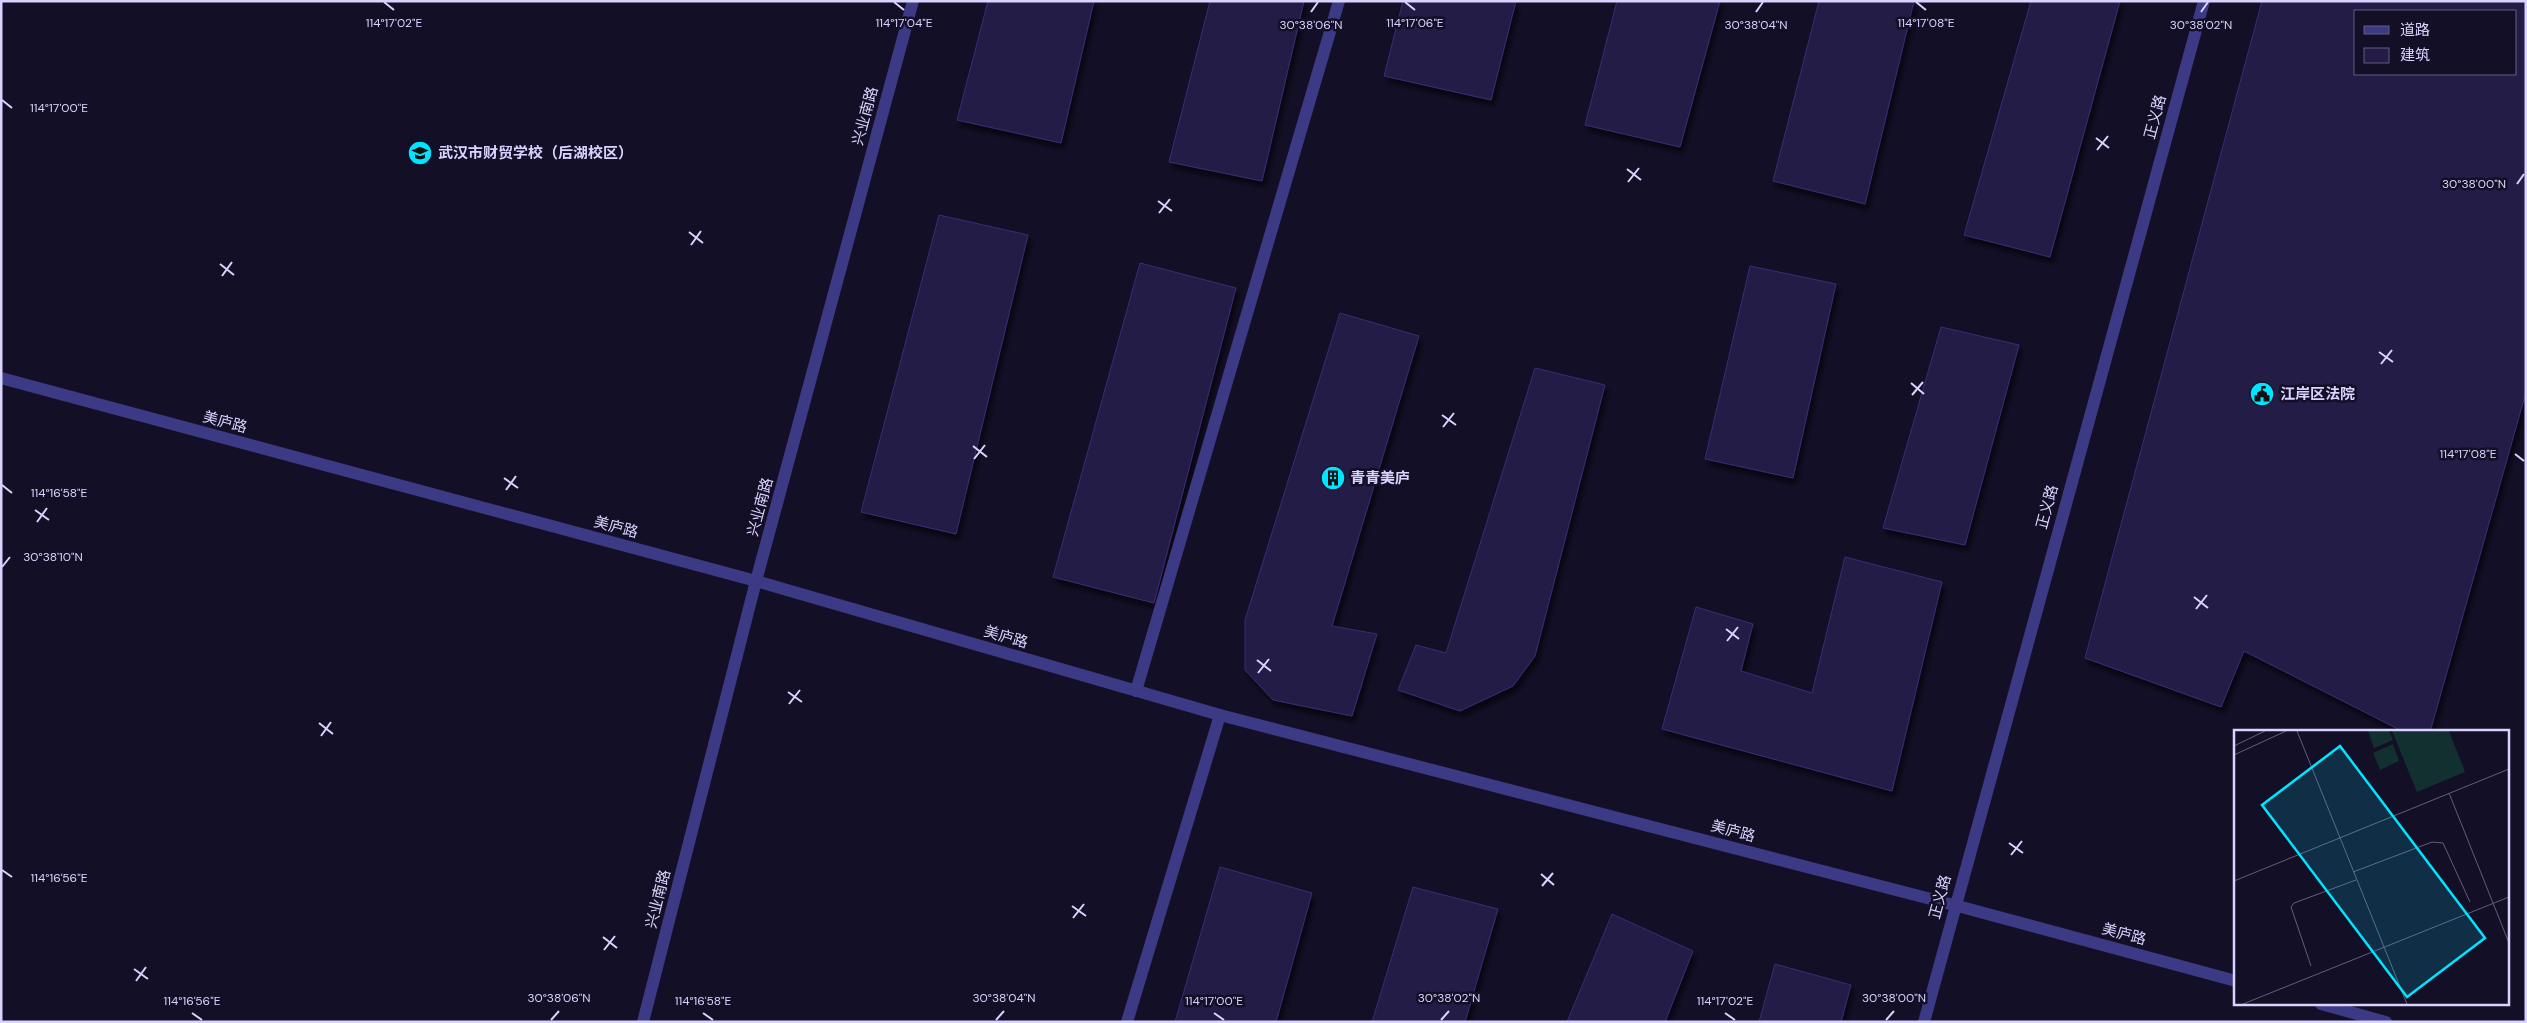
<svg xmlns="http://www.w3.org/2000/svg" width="2527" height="1023" font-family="'DM Sans','Noto Sans SC',sans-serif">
  <defs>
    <filter id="shadow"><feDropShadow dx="3" dy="5.5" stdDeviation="2.5" flood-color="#0009"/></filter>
  </defs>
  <rect width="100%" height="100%" fill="#130f26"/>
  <g fill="#241b47" stroke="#3b2d73" fill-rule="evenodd" filter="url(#shadow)">
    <polygon points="988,1 1094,1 1061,143 957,120"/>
    <polygon points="1210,1 1304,1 1262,181 1169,162"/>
    <polygon points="1403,1 1516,1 1491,100 1384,76"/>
    <polygon points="1617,1 1720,1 1680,147 1585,125"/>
    <polygon points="1819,1 1914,1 1865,204 1773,181"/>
    <polygon points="2031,1 2120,1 2050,257 1964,235"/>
    <path d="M2262,1H2526V392L2430,732H2404L2244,651L2221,707L2085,658ZM2356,11H2516V74H2356Z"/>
    <polygon points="939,215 1028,235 956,534 861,512"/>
    <polygon points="1140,263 1236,288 1154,603 1053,577"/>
    <polygon points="1750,266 1836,284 1793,478 1705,459"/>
    <polygon points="1340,313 1419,336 1332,626 1377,634 1352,716 1273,700 1245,670 1245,620"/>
    <polygon points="1941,327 2019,345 1965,545 1883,528"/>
    <polygon points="1535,368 1605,385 1535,656 1513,686 1460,711 1398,690 1416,645 1446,653"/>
    <polygon points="1845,557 1942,582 1892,791 1662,729 1696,607 1753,624 1741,671 1812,693"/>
    <polygon points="1220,867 1312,893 1276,1022 1175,1022"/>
    <polygon points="1413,887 1498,909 1465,1022 1372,1022"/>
    <polygon points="1612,914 1693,951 1665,1022 1567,1022"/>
    <polygon points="1775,964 1851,985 1841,1022 1759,1022"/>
  </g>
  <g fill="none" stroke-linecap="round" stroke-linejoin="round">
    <g stroke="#3d3a85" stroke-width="12">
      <polyline points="756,581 1220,715 1954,905 2236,981"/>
      <polyline points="1136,691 1339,1"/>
      <polyline points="2321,1004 2386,1022"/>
      <polyline points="1127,1022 1220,715"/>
    </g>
    <g stroke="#3d3a85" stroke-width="12">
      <polyline points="1,378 756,581"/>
      <polyline points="643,1022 756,581 913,1"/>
      <polyline points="1924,1022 2204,1"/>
    </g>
  </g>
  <path fill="none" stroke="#d9d4ff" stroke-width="2" d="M384,2L394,10M894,2L904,10M1405,2L1415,10M1916,2L1926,10M1311,12L1318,2M1756,12L1763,2M2201,12L2208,2M2,100L12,108M2096,138L2109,148M2097,150L2108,136M1627,169L1641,180M1628,182L1639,168M2517,184L2524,174M1158,201L1172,211M1159,213L1170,199M689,232L703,243M691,245L701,231M220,264L234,275M222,276L232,262M2379,352L2393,362M2381,364L2392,350M1911,383L1924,394M1912,395L1923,382M1442,415L1456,425M1443,427L1454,413M973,446L987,457M2515,454L2524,461M974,459L985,445M504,478L518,488M2,485L12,493M506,490L516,476M35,510L49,520M37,522L47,508M2,567L10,557M2194,597L2208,608M2196,609L2207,595M1726,629L1739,639M1727,641L1738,627M1257,660L1271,671M1258,673L1269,659M788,692L802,702M789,704L800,690M319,723L333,734M321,736L331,722M2009,843L2023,853M2011,855L2022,841M2,870L12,877M1541,874L1554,885M1542,886L1553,873M1072,906L1086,916M1073,918L1084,904M603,937L617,948M604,950L615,936M134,969L148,979M136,981L146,967M192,1013L202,1020M703,1013L713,1020M1214,1013L1224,1020M1725,1013L1735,1020M551,1020L559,1011M996,1020L1004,1011M1441,1020L1449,1011M1886,1020L1894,1011"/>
  <defs>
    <g id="school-disc" transform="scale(1.25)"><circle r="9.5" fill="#00e5ff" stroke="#130f26"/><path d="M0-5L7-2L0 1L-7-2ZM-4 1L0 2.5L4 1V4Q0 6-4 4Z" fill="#111"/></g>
    <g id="civic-disc" transform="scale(1.25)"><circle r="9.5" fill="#00e5ff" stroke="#130f26"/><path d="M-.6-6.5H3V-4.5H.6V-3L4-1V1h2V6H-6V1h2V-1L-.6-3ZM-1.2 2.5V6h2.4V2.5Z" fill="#111"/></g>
    <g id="building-disc" transform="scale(1.25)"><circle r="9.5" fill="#00e5ff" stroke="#130f26"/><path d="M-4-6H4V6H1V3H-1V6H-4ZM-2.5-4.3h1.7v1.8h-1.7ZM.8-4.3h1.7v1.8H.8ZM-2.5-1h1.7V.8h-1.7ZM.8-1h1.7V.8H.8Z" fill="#111"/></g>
  </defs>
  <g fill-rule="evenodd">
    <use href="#school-disc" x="420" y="153"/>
    <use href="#civic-disc" x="2262" y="394"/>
    <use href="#building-disc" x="1333" y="478"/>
  </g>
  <g text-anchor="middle" stroke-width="5" stroke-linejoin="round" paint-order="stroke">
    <g font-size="15" fill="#d9d4ff" stroke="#130f26">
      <text transform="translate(865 116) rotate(-75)" y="5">兴业南路</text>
      <text transform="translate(2155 117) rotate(-75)" y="5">正义路</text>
      <text transform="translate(225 422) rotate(15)" y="5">美庐路</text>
      <text transform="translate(760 507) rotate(-75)" y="5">兴业南路</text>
      <text transform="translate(2047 507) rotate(-75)" y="5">正义路</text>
      <text transform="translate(616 527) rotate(15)" y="5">美庐路</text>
      <text transform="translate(1006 637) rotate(16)" y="5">美庐路</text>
      <text transform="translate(1733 831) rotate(15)" y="5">美庐路</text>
      <text transform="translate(1940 897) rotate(-75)" y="5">正义路</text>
      <text transform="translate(658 899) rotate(-76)" y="5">兴业南路</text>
      <text transform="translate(2124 934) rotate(15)" y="5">美庐路</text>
    </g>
    <g font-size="15" font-weight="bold" fill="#d9d4ff" stroke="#130f26" text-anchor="start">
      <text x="438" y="158">武汉市财贸学校（后湖校区）</text>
      <text x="2280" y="399">江岸区法院</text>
      <text x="1350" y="483">青青美庐</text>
    </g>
  </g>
  <g transform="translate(2234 730)">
    <rect width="275" height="275" fill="#130f26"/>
    <path d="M134,1H155L159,10L140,18ZM158,1H215L231,42L183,62ZM159,14L165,31L146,40L139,23Z" fill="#12302f"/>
    <path fill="none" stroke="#625e7d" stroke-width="1" d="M63,1L173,274M0,16L31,1M0,25L52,1M215,63L275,213M119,142L198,112L209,113L236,172M0,151L275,39M77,236L57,177L60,173L122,150M9,274L275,167"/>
    <path fill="#00e5ff" fill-opacity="0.15" stroke="#00e5ff" stroke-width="2.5" d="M106,16L251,208L173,267L28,75Z"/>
    <rect width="275" height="275" fill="none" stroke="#d9d4ff" stroke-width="2.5"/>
  </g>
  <g font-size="12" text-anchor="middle" fill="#d9d4ff" stroke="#130f26" stroke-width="5" stroke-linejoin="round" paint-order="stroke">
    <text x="394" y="27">114°17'02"E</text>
    <text x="904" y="27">114°17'04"E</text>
    <text x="1415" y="27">114°17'06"E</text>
    <text x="1926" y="27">114°17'08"E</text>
    <text x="1311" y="29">30°38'06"N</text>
    <text x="1756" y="29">30°38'04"N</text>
    <text x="2201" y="29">30°38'02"N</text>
    <text x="59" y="112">114°17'00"E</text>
    <text x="2474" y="188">30°38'00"N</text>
    <text x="2468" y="458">114°17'08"E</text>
    <text x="59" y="497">114°16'58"E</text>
    <text x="53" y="561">30°38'10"N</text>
    <text x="59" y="882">114°16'56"E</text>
    <text x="559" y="1002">30°38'06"N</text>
    <text x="1004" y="1002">30°38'04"N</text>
    <text x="1449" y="1002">30°38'02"N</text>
    <text x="1894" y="1002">30°38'00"N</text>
    <text x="192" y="1005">114°16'56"E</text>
    <text x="703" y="1005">114°16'58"E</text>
    <text x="1214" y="1005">114°17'00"E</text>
    <text x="1725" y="1005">114°17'02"E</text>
  </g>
  <rect width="2527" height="1023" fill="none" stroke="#d9d4ff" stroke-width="5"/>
  <rect x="2354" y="10" width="162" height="65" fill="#130f26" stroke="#625e7d"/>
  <rect x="2364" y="26" width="25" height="8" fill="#3d3a85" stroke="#625e7d"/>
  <text x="2400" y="35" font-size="15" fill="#d9d4ff">道路</text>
  <rect x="2364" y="48" width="25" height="15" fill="#241b47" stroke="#625e7d"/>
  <text x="2400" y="60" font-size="15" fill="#d9d4ff">建筑</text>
</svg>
